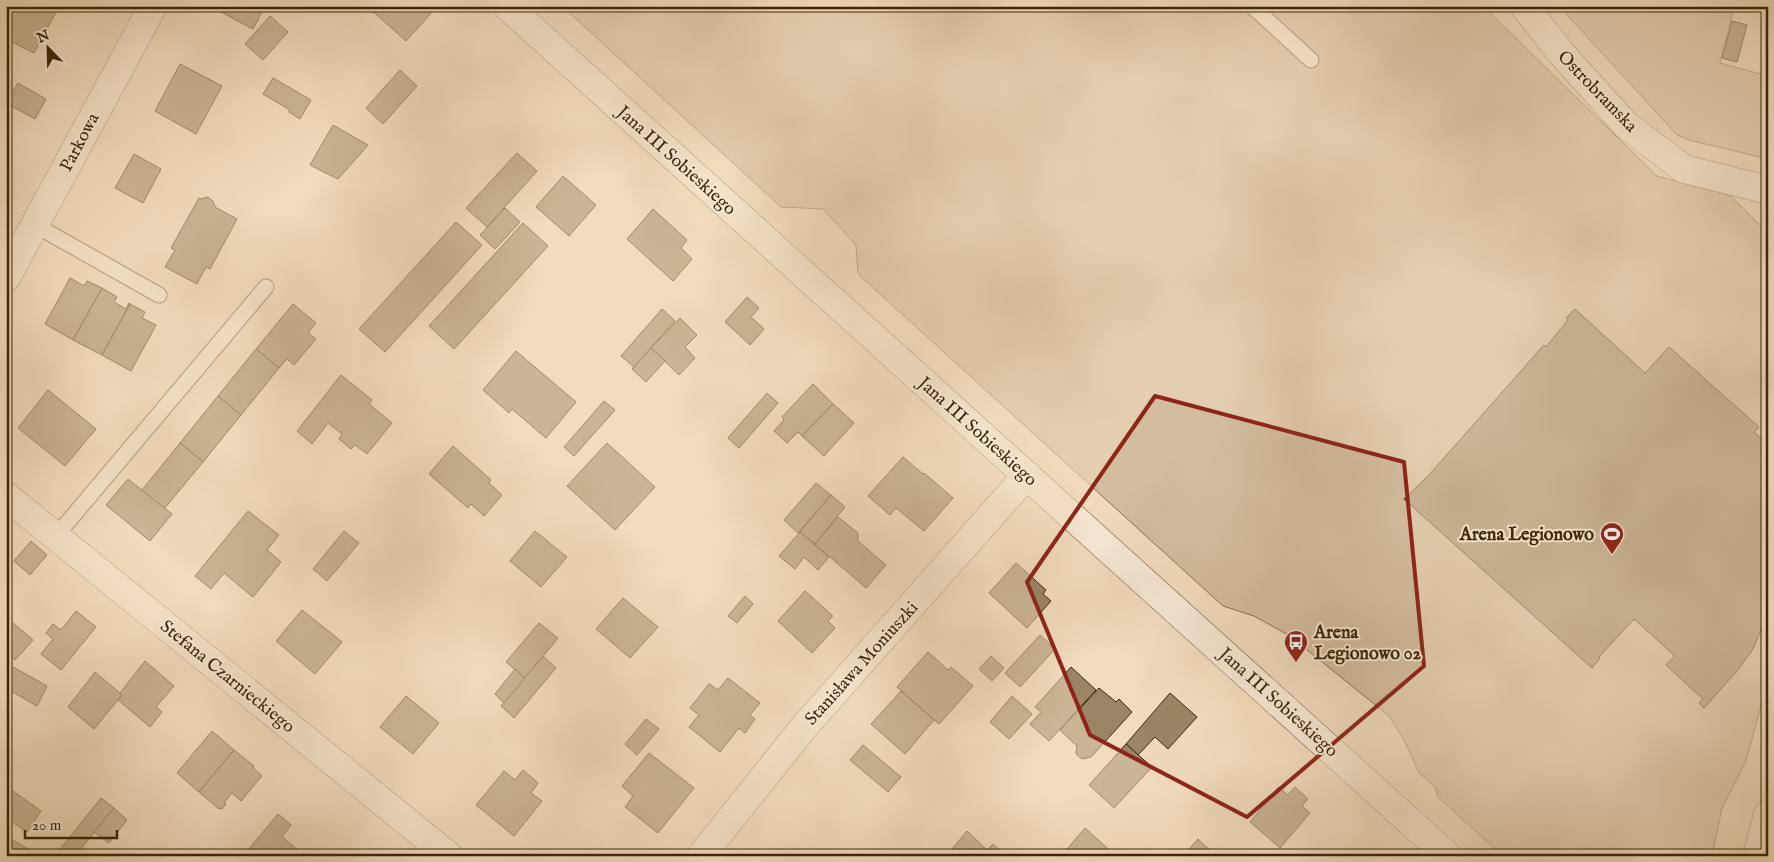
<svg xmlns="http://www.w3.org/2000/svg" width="1774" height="862" font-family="'IM FELL English',serif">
  <rect width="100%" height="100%" fill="#f2dcbe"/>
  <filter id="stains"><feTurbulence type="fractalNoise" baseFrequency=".004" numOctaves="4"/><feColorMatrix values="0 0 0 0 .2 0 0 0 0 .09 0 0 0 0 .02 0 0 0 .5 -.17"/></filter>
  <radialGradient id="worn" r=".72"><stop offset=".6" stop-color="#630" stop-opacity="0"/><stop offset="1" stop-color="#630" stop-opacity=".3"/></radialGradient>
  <g fill="#d3bd9f" stroke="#877253">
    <polygon points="562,6 1483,6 1657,176 1730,195 1768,233 1768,680 1746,761 1722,808 1712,856 1503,856 1438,797 1436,788 1419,773 1405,742 1389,716 1290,636 1254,616 1223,606 858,274 856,245 823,209 781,207"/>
    <polygon points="1559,6 1734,6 1720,63 1768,76 1768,159 1689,140 1677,135"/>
  </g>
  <g fill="#9a8566" stroke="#3b2607">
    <polygon points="6,6 58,8 34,53 6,39"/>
    <polygon points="225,6 265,6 253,29 221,12"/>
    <polygon points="367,6 430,6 434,10 406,41"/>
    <polygon points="270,16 288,32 263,60 245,44"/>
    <polygon points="1732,21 1747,25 1737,62 1722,58"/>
    <polygon points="180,64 222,86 196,134 155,111"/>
    <polygon points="400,70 417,86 383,124 366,108"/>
    <polygon points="273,78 311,100 300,119 289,112 290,110 263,94"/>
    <polygon points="18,83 46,99 35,119 6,103"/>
    <polygon points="333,125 368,145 338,179 310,165"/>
    <polygon points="517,153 537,171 487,227 466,208"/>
    <polygon points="134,154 161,169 143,203 115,188"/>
    <polygon points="563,176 596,205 569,236 536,207"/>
    <polygon points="208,197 213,201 215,207 237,219 210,269 206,267 197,284 165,267 175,250 171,248 199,198 201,199"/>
    <polygon points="505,208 520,222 495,249 480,235"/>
    <polygon points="653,209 687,240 681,248 692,259 673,281 627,239"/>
    <polygon points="456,222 482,245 385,352 359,329"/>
    <polygon points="523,223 548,246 454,349 429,326"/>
    <polygon points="70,278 84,286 87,281 102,288 73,340 45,324"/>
    <polygon points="102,288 117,297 114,302 126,309 129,303 130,304 102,355 73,340"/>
    <polygon points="747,297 759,308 751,317 764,329 750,345 725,322"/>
    <polygon points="130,304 145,312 142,318 156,325 131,371 102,355"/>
    <polygon points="293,304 316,323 308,333 316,339 294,365 287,359 279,368 256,349"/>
    <polygon points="662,309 675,321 634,367 621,356"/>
    <polygon points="1575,309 1645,373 1669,347 1759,427 1754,432 1768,445 1768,606 1762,628 1753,649 1737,671 1704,708 1699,703 1703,699 1666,665 1675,656 1634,619 1599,657 1600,658 1592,668 1404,499 1428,476 1544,345 1546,347 1568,320 1566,318"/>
    <polygon points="680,318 697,335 685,347 695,358 679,375 651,348"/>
    <polygon points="651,348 665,361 646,382 632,369"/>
    <polygon points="256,349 279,368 241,415 218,396"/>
    <polygon points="516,351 576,402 546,438 512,409 509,413 483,390"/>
    <polygon points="341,375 372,400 369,404 392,423 367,454 355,445 351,449 339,439 342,434 328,423 312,444 297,431"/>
    <polygon points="813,384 833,404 802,436 798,432 787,443 774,431 784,420 782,417"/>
    <polygon points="48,390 96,429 65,466 18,428"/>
    <polygon points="767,393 778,403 739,448 728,438"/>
    <polygon points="218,396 241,415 203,462 180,443"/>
    <polygon points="604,401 615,410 574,456 564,447"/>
    <polygon points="833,404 854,423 824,456 802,436"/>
    <polygon points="180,443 203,462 164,509 142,490"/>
    <polygon points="607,443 655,487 615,530 567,486"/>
    <polygon points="453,446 491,480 489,483 502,495 484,516 471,504 468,508 429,474"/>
    <polygon points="903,457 923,474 924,473 953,498 924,531 896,508 890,515 868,496"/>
    <polygon points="128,479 172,514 150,541 106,505"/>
    <polygon points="816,483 831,495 798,533 784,520"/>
    <polygon points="831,495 845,507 815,544 800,532"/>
    <polygon points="248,511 279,535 267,550 281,562 253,597 224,573 211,589 195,576"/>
    <polygon points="838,517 858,533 858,541 886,565 866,588 815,544"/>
    <polygon points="344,531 359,543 327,581 313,569"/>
    <polygon points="535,531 567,557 541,587 510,561"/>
    <polygon points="800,532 829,557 818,570 804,557 795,569 779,556"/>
    <polygon points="31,541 47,555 30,575 14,561"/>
    <polygon points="1016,563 1046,590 1043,594 1051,601 1027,628 989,593"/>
    <polygon points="805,591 833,616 828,621 835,628 812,653 778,621"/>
    <polygon points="745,596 753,604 737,623 728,616"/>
    <polygon points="623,598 658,627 630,658 596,629"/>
    <polygon points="302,610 342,642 315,674 276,641"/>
    <polygon points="76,611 96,627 61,670 41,654 53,639 46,633 53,624 61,630"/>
    <polygon points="12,622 33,640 15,660 6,652 6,628"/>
    <polygon points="539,623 558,638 525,678 506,662"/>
    <polygon points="1040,635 1055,649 1020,687 1005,673"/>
    <polygon points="928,652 948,670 951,667 973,686 939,724 897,687"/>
    <polygon points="543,656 556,668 514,718 501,706"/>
    <polygon points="991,656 1004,668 992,681 979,669"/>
    <polygon points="145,661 174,686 156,707 162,712 150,727 118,700 122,695 120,693"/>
    <polygon points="6,663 47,686 37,706 6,688"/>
    <polygon points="1071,667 1096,690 1049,741 1030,724 1041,712 1035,707"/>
    <polygon points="515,669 525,678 504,703 495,694"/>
    <polygon points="95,672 122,695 94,729 68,707"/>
    <polygon points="728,678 760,703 750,715 755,719 745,733 739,728 720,752 689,727 699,715 690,708 709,684 718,690"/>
    <polygon points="1099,688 1116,702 1119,699 1132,712 1091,757 1082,759 1076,754 1077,746 1060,730"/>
    <polygon points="901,691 934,720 905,754 871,724"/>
    <polygon points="1170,693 1197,717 1168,749 1155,737 1138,755 1126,744"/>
    <polygon points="406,696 439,723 413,754 380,727"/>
    <polygon points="1012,696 1032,714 1009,739 990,722"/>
    <polygon points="646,719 659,729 637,755 625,744"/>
    <polygon points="212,731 234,750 199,792 177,773"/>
    <polygon points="1126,744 1152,767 1114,808 1089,785"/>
    <polygon points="863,745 901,777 888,792 850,760"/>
    <polygon points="234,750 254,766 253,768 262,776 241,801 232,793 224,803 226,804 222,809 220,808 219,809 199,792"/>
    <polygon points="649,753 694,788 658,833 625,807 633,796 622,786"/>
    <polygon points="523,770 538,783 531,793 542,801 514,836 476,805 504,771 515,780"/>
    <polygon points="6,786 41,811 27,832 6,818"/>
    <polygon points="1279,787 1288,795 1295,787 1308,799 1302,806 1310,813 1280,848 1250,822"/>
    <polygon points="101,798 114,808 75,856 61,856 57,853"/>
    <polygon points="114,808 127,820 109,843 94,832"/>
    <polygon points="278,814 291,825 282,837 305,856 243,856"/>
    <polygon points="1085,828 1116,856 1075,856 1067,849"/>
    <polygon points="967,831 987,850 993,844 1006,856 960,856 952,849"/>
    <polygon points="6,836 28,849 25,856 6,856"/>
    <polygon points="1198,839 1214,854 1212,856 1183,856"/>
    <polygon points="1067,849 1075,856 1060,856"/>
  </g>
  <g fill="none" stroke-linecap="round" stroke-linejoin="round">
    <g stroke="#695435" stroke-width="17">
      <g id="service">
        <polyline points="1252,6 1311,60"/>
        <polyline points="35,225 159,295"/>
        <polyline points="56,536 266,287"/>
      </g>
    </g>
    <g stroke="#695435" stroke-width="29">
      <g id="minor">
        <polyline points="1524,6 1562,54 1626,125 1659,150 1684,169 1768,190"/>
        <polyline points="6,278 153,6"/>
        <polyline points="6,496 449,856"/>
        <polyline points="701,856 804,727 1027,475"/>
        <polyline points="1757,856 1768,814"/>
      </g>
    </g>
    <g stroke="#695435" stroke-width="29">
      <polyline id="tertiary" points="507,6 1448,856"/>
    </g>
    <use href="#service" stroke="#f7e8d5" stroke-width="15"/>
    <use href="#minor" stroke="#f7e8d5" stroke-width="28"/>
    <use href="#tertiary" stroke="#f7e8d5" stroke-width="28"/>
  </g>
  <path d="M0 0H1774V862H0ZM1155,396L1404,462L1424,666L1247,817L1090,735L1027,582Z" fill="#f2dcbe" fill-opacity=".55" fill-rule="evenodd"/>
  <path fill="none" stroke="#8f2418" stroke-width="4" stroke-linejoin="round" d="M1155,396L1404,462L1424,666L1247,817L1090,735L1027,582Z"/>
  <defs>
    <g id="stadium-pin" transform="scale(1.25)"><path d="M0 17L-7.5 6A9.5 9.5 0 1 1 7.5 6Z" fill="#8f2418" stroke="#f7e8d5"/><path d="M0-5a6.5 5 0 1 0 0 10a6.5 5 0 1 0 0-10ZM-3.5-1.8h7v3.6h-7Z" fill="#fff"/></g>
    <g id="bus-pin" transform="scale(1.25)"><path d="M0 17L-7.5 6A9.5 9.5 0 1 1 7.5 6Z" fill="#8f2418" stroke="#f7e8d5"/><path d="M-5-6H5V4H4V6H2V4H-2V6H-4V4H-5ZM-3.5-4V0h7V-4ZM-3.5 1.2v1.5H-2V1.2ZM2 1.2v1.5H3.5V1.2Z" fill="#fff"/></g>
  </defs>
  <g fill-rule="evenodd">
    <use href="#stadium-pin" x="1612" y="534"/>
    <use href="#bus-pin" x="1296" y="642"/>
  </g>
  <g text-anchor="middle" stroke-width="4" stroke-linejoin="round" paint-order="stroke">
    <g font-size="18" fill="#3b2607" stroke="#f7e8d5">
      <text transform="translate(1598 91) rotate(46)" y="6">Ostrobramska</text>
      <text transform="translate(79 142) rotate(-62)" y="6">Parkowa</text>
      <text transform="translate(677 160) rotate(42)" y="6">Jana III Sobieskiego</text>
      <text transform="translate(978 431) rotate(42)" y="6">Jana III Sobieskiego</text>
      <text transform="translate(861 663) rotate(-48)" y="6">Stanisława Moniuszki</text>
      <text transform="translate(228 676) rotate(39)" y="6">Stefana Czarnieckiego</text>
      <text transform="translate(1279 702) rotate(42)" y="6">Jana III Sobieskiego</text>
    </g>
    <g font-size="18" font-weight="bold" fill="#3b2607" stroke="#f7e8d5" text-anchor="end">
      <text x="1594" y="540">Arena Legionowo</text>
      <text x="1314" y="638" text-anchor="start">Arena<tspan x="1314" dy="21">Legionowo 02</tspan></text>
    </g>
  </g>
  <rect width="1774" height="862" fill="none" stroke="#f2dcbe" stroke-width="25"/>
  <rect x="8" y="8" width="1759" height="847" fill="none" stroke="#3b2607" stroke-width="2.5"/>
  <rect x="12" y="12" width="1749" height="837" fill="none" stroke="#3b2607"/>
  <g transform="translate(48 48) rotate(337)" stroke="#f7e8d5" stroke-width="4" paint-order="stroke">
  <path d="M0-4L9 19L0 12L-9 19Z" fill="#3b2607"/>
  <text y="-8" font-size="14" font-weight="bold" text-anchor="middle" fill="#3b2607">N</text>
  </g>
  <path d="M25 830v8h92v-8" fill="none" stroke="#3b2607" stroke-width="2.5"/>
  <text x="32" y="830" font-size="15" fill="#3b2607" stroke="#f7e8d5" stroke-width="4" paint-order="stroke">20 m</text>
  <rect width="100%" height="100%" filter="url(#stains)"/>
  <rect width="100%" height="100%" fill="url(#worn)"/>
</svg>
